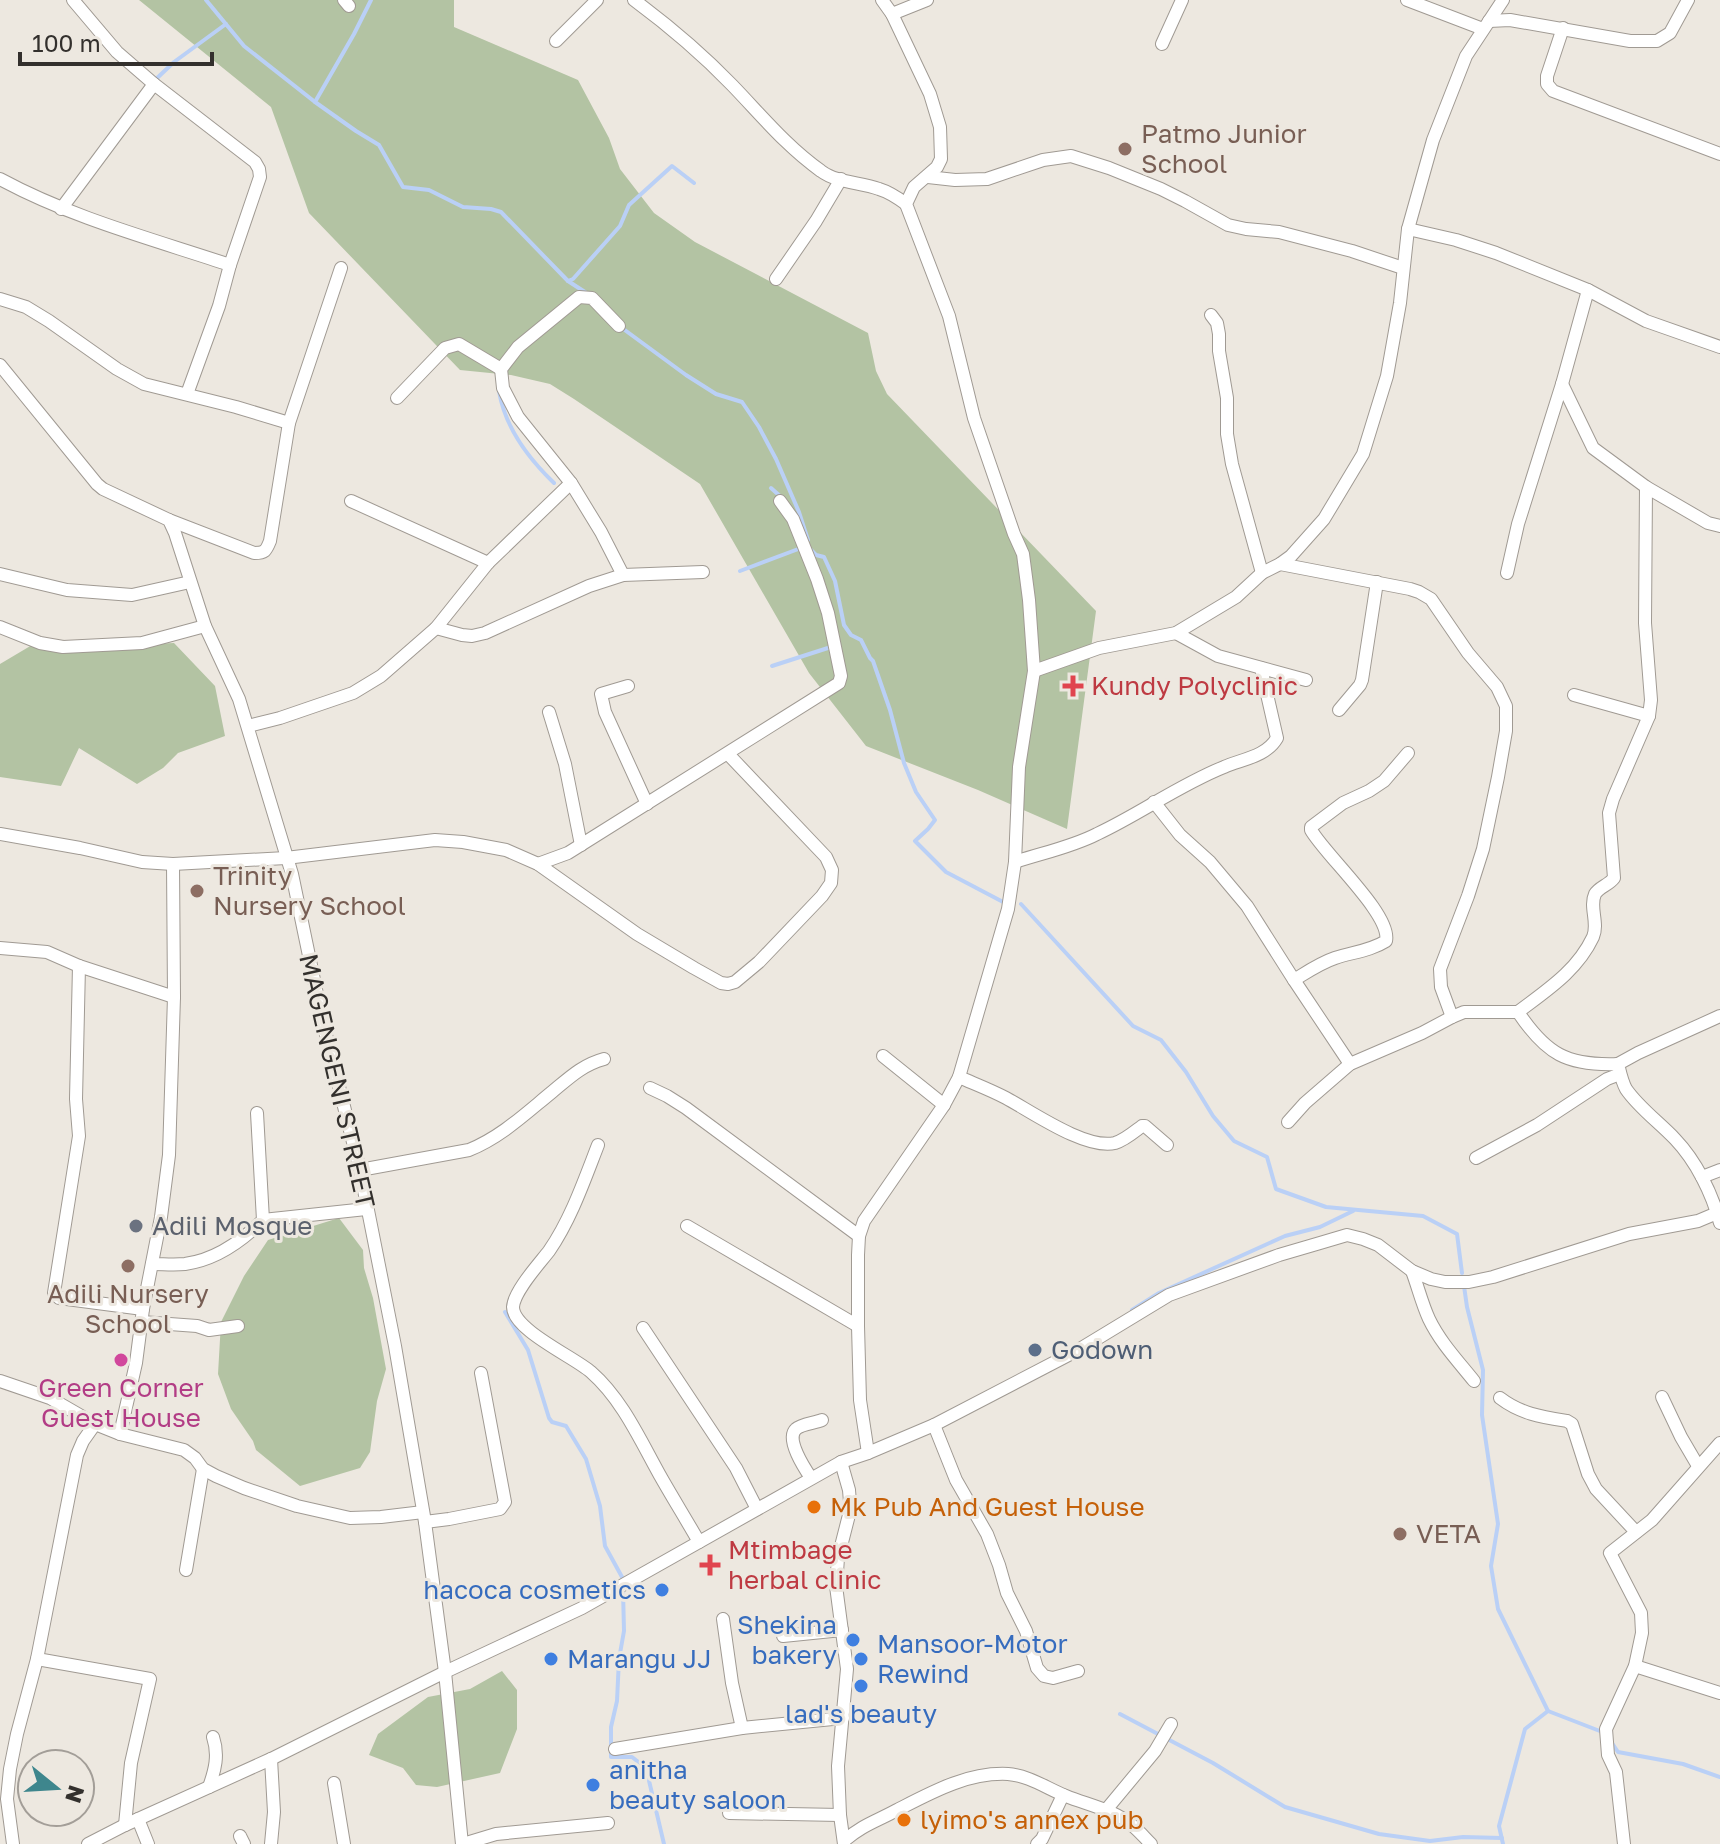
<svg xmlns="http://www.w3.org/2000/svg" width="1720" height="1844" font-family="'Golos Text',sans-serif">
  <rect width="100%" height="100%" fill="#ede8e0"/>
  <g fill="#b3c3a3">
    <polygon points="139,0 454,0 454,27 578,80 609,138 620,169 654,213 695,242 868,333 876,371 887,394 1096,611 1067,829 978,790 866,746 809,673 700,484 574,399 550,384 511,375 460,370 309,213 271,107"/>
    <polygon points="174,643 215,686 225,736 178,753 163,768 137,784 79,748 61,786 0,777 0,664 32,645 111,646"/>
    <polygon points="339,1218 363,1250 364,1268 373,1298 386,1369 377,1401 370,1452 360,1468 300,1486 256,1450 253,1441 231,1409 218,1374 221,1322 244,1276 268,1240"/>
    <polygon points="502,1671 517,1690 517,1729 500,1773 437,1787 416,1785 403,1768 369,1755 378,1734 428,1697 470,1689"/>
  </g>
  <g fill="none" stroke-linecap="round" stroke-linejoin="round">
    <g stroke="#bad0f6" stroke-width="4">
      <polyline points="206,0 244,46 315,102"/>
      <polyline points="371,0 354,34 315,102 356,131 379,145 403,187 429,190 463,207 491,209 501,212 568,281 588,294"/>
      <polyline points="155,80 174,62 226,24"/>
      <polyline points="568,281 573,279 620,226 629,205 672,166 694,183"/>
      <polyline points="622,328 686,375 716,394 742,402 759,427 776,459 799,512 808,540"/>
      <path d="M499,391C505,428 528,458 554,483"/>
      <polyline points="771,488 781,497"/>
      <polyline points="810,549 816,555 824,557 835,581 844,625 851,635 861,640 870,658 873,661 890,710 904,763 916,792 935,820 928,829 915,841 946,872 1005,903"/>
      <polyline points="740,571 801,548"/>
      <polyline points="772,666 831,647"/>
      <polyline points="1021,904 1133,1026 1161,1040 1186,1072 1213,1116 1234,1141 1267,1157 1276,1189 1326,1207 1423,1216 1457,1234 1462,1273"/>
      <polyline points="1464,1286 1467,1307 1483,1370 1482,1415 1498,1524 1491,1566 1498,1609 1548,1711 1605,1733"/>
      <polyline points="1132,1310 1159,1293 1285,1236 1320,1227 1353,1211"/>
      <polyline points="505,1312 528,1350 549,1418 552,1422 566,1426 586,1459 600,1506 605,1546 622,1577"/>
      <polyline points="623,1590 624,1631 619,1659 617,1701 611,1727 611,1757 632,1757 646,1768 664,1844"/>
      <polyline points="1120,1714 1213,1763 1285,1807 1379,1834 1430,1841 1463,1837 1502,1838"/>
      <polyline points="1612,1743 1618,1752 1683,1764 1720,1777"/>
      <polyline points="1503,1844 1499,1826 1525,1729 1548,1711"/>
    </g>
    <g stroke="#a09a93" stroke-width="14">
      <g id="minor">
        <polyline points="73,0 117,52 154,84 255,162 259,169 260,177 230,265 219,306 187,394"/>
        <polyline points="344,0 349,6"/>
        <path d="M634,0C669,26 702,54 732,85C761,115 786,146 821,171C837,183 860,182 879,189C889,192 898,198 906,204"/>
        <polyline points="1407,0 1483,29"/>
        <polyline points="892,14 927,0"/>
        <polyline points="1489,21 1510,20 1630,41 1657,41 1670,33 1688,0"/>
        <polyline points="1563,28 1547,76 1547,84 1553,91 1720,154"/>
        <polyline points="556,41 597,0"/>
        <polyline points="1162,44 1182,0"/>
        <polyline points="928,177 955,180 987,179 1043,160 1071,156 1109,168 1161,189 1185,201 1228,225 1246,229 1279,232 1352,251 1403,268"/>
        <path d="M0,179C72,218 152,239 230,265"/>
        <polyline points="61,209 154,84"/>
        <polyline points="1408,229 1456,240 1496,253 1588,290 1646,321 1720,347"/>
        <polyline points="776,279 816,221 841,179"/>
        <polyline points="0,299 26,307 49,321 117,369 144,384 236,407 289,423"/>
        <polyline points="1211,315 1217,323 1219,334 1219,351 1227,398 1227,434 1232,464 1262,573"/>
        <polyline points="619,326 592,298 579,297 518,347 501,369 503,388 518,417 571,483 601,532 623,575"/>
        <polyline points="0,365 97,484 103,489 169,520 175,533 205,626 239,699 292,874 323,1023 360,1170 395,1346 425,1522 445,1672 462,1844"/>
        <polyline points="1562,384 1593,448 1646,487 1708,523 1720,526"/>
        <polyline points="397,398 445,348 459,344 501,369"/>
        <polyline points="351,501 488,563"/>
        <path d="M169,520L254,553C265,553 266,551 270,541L289,423L341,268"/>
        <polyline points="1280,564 1410,589 1419,592 1431,599 1468,653 1497,687 1506,706 1506,731 1498,777 1483,849 1468,896 1440,969 1441,987 1452,1017"/>
        <polyline points="1507,573 1518,524 1562,384 1588,290"/>
        <polyline points="0,574 67,590 132,595 190,582"/>
        <polyline points="0,627 40,643 63,647 142,643 205,626"/>
        <polyline points="436,628 462,635 472,636 485,633 589,586 623,575 703,572"/>
        <polyline points="1176,633 1218,656 1306,680"/>
        <polyline points="1034,671 1099,648 1176,633 1236,597 1262,573 1280,564 1291,556 1324,519 1363,454 1387,376 1400,303 1408,229 1433,140 1466,56 1503,0"/>
        <polyline points="628,686 601,694 605,712 647,804"/>
        <polyline points="1574,695 1649,716"/>
        <polyline points="1339,710 1360,685 1362,680 1377,582"/>
        <polyline points="549,712 565,764 581,845"/>
        <polyline points="248,726 280,718 353,693 381,676 436,628 488,563 571,483"/>
        <polyline points="1154,802 1180,835 1210,862 1247,906 1294,980 1350,1064"/>
        <polyline points="0,834 80,848 142,862 173,864 286,858 435,840 463,842 506,850 538,864 637,934 694,968 721,983 728,984 735,982 759,962 822,896 831,883 832,870 826,857 728,754"/>
        <path d="M1015,862C1042,853 1072,847 1097,834C1140,814 1179,785 1224,767C1242,759 1266,757 1277,738L1261,668"/>
        <polyline points="538,864 568,853 839,683 841,676 828,613 817,579 793,519 780,501"/>
        <polyline points="0,948 47,952 79,966 174,997"/>
        <polyline points="79,966 76,1099 79,1136 54,1293 59,1298 143,1309"/>
        <path d="M1294,980C1307,972 1320,963 1335,958C1353,952 1370,951 1386,941C1392,915 1325,855 1311,830V827L1343,803L1369,791L1384,781L1408,753"/>
        <path d="M1518,1012C1547,990 1577,971 1593,937C1599,923 1589,907 1595,894C1599,887 1609,885 1614,878L1609,813L1613,799L1649,716L1651,700L1645,623L1646,487"/>
        <path d="M1720,1016L1638,1053L1618,1064C1620,1072 1622,1082 1626,1089C1639,1108 1659,1122 1675,1139C1696,1161 1712,1193 1720,1223"/>
        <polyline points="883,1056 944,1105"/>
        <path d="M959,1077C975,1084 991,1090 1006,1098C1032,1112 1086,1150 1115,1143C1125,1140 1134,1132 1142,1126H1145L1167,1145"/>
        <polyline points="650,1088 667,1096 686,1108 859,1236"/>
        <path d="M1288,1122L1305,1103L1350,1064L1422,1033L1452,1017L1464,1012H1518C1546,1054 1567,1066 1618,1064"/>
        <path d="M598,1145C584,1181 571,1219 549,1251C539,1264 514,1291 513,1307C513,1330 574,1357 591,1372C623,1400 641,1442 662,1479C674,1500 687,1521 699,1542"/>
        <polyline points="1476,1158 1537,1125 1607,1079 1620,1074"/>
        <path d="M360,1170L469,1150C501,1137 525,1114 552,1092C569,1078 582,1065 604,1059"/>
        <polyline points="1702,1177 1720,1170"/>
        <polyline points="263,1220 366,1209"/>
        <polyline points="687,1226 858,1326"/>
        <path d="M152,1264C163,1264 174,1265 185,1264C215,1260 242,1241 263,1220L257,1113"/>
        <path d="M1412,1271C1418,1287 1422,1304 1429,1319C1440,1342 1458,1361 1474,1381"/>
        <polyline points="142,1322 197,1326 209,1330 238,1326"/>
        <polyline points="643,1328 736,1468 757,1509"/>
        <polyline points="0,1381 50,1398 95,1424 120,1434 184,1450 195,1458 203,1469 216,1476 244,1488 297,1506 350,1518 381,1517 423,1512"/>
        <polyline points="1662,1397 1681,1437 1698,1466"/>
        <path d="M1500,1398C1521,1414 1542,1417 1567,1421L1572,1424L1588,1474L1596,1489L1636,1532"/>
        <polyline points="934,1425 956,1480 987,1534 999,1565 1007,1593 1026,1631 1037,1668 1044,1676 1053,1678 1078,1671"/>
        <polyline points="120,1434 136,1363 143,1309 161,1217 169,1155 174,997 173,864"/>
        <polyline points="868,1453 860,1400 858,1326 858,1255 859,1236 864,1221 944,1105 959,1077 1008,909 1015,862 1019,767 1034,671 1029,600 1023,554 1014,534 974,418 949,316 906,204 914,187 937,167 941,159 940,127 930,94 892,14 882,0"/>
        <polyline points="841,1462 849,1490 850,1502 850,1511 838,1558 836,1586 847,1669 838,1766 840,1815 844,1844"/>
        <path d="M811,1478C805,1469 785,1439 796,1429C801,1424 815,1423 822,1420"/>
        <polyline points="425,1522 449,1519 500,1509 505,1502 481,1373"/>
        <polyline points="186,1570 203,1469"/>
        <polyline points="723,1619 732,1683 742,1728"/>
        <polyline points="783,1636 842,1630"/>
        <polyline points="37,1659 150,1679 131,1763 125,1825"/>
        <polyline points="1635,1666 1720,1693"/>
        <polyline points="615,1749 742,1728 843,1718"/>
        <polyline points="334,1783 344,1844"/>
        <path d="M209,1787C215,1770 219,1755 213,1737"/>
        <polyline points="1106,1810 1155,1751 1171,1724"/>
        <polyline points="729,1813 840,1815"/>
        <polyline points="138,1819 148,1844"/>
        <polyline points="240,1836 244,1844"/>
        <path d="M844,1841C862,1825 877,1821 897,1810C932,1792 968,1772 1008,1774C1030,1776 1046,1788 1066,1796C1088,1805 1115,1810 1133,1826C1140,1832 1145,1838 1151,1844"/>
        <polyline points="13,1844 7,1799 10,1769 17,1734 37,1659 77,1455 83,1441 95,1424"/>
        <polyline points="88,1844 125,1825 271,1759 445,1672 582,1608 841,1462 868,1453 934,1425 1080,1349 1169,1295 1279,1255 1320,1243 1347,1235 1363,1239 1378,1245 1412,1271 1431,1279 1445,1282 1469,1282 1493,1277 1629,1234 1698,1221 1717,1213"/>
        <polyline points="271,1844 274,1812 271,1759"/>
        <polyline points="463,1844 496,1834 608,1823"/>
        <polyline points="1037,1844 1042,1839 1063,1795"/>
        <polyline points="1624,1844 1616,1772 1608,1755 1606,1729 1635,1666 1642,1633 1641,1613 1610,1553 1652,1520 1720,1443"/>
      </g>
    </g>
    <use href="#minor" stroke="#fff" stroke-width="12"/>
  </g>
  <g fill="#8d6e63" stroke="#ede8e0" stroke-width="3">
    <circle cx="1125" cy="149" r="8"/>
    <circle cx="197" cy="891" r="8"/>
    <circle cx="128" cy="1266" r="8"/>
    <circle cx="1400" cy="1534" r="8"/>
  </g>
  <g fill="#e0444e" stroke="#ede8e0" stroke-width="3">
    <path d="M1069 674h8v8h8v8h-8v8h-8v-8h-8v-8h8z"/>
    <path d="M706 1553h8v8h8v8h-8v8h-8v-8h-8v-8h8z"/>
  </g>
  <circle fill="#6b7280" stroke="#ede8e0" stroke-width="3" cx="136" cy="1226" r="8"/>
  <circle fill="#5c6f8a" stroke="#ede8e0" stroke-width="3" cx="1035" cy="1350" r="8"/>
  <circle fill="#d1479c" stroke="#ede8e0" stroke-width="3" cx="121" cy="1360" r="8"/>
  <g fill="#e8710a" stroke="#ede8e0" stroke-width="3">
    <circle cx="814" cy="1507" r="8"/>
    <circle cx="904" cy="1820" r="8"/>
  </g>
  <g fill="#3f7fe0" stroke="#ede8e0" stroke-width="3">
    <circle cx="662" cy="1590" r="8"/>
    <circle cx="853" cy="1640" r="8"/>
    <circle cx="551" cy="1659" r="8"/>
    <circle cx="861" cy="1659" r="8"/>
    <circle cx="861" cy="1686" r="8"/>
    <circle cx="593" cy="1785" r="8"/>
  </g>
  <g text-anchor="middle" stroke-width="6" stroke-linejoin="round" paint-order="stroke">
    <g font-size="26" fill="#785e54" stroke="#ede8e0" text-anchor="start">
      <text x="1141" y="143">Patmo Junior<tspan x="1141" dy="30">School</tspan></text>
      <text x="213" y="885">Trinity<tspan x="213" dy="30">Nursery School</tspan></text>
      <text x="128" y="1303" text-anchor="middle">Adili Nursery<tspan x="128" dy="30">School</tspan></text>
      <text x="1416" y="1543">VETA</text>
    </g>
    <g font-size="26" fill="#be3a42" stroke="#ede8e0" text-anchor="start">
      <text x="1091" y="695">Kundy Polyclinic</text>
      <text x="728" y="1559">Mtimbage<tspan x="728" dy="30">herbal clinic</tspan></text>
    </g>
    <g font-size="26" fill="#33302d" stroke="#ede8e0">
      <text transform="translate(337 1081) rotate(77)" y="9">MAGENGENI STREET</text>
    </g>
    <g font-size="26" fill="#5b616d" stroke="#ede8e0" text-anchor="start">
      <text x="152" y="1235">Adili Mosque</text>
    </g>
    <g font-size="26" fill="#4e5e75" stroke="#ede8e0" text-anchor="start">
      <text x="1051" y="1359">Godown</text>
    </g>
    <g font-size="26" fill="#b23c85" stroke="#ede8e0">
      <text x="121" y="1397">Green Corner<tspan x="121" dy="30">Guest House</tspan></text>
    </g>
    <g font-size="26" fill="#c56008" stroke="#ede8e0" text-anchor="start">
      <text x="830" y="1516">Mk Pub And Guest House</text>
      <text x="920" y="1829">lyimo's annex pub</text>
    </g>
    <g font-size="26" fill="#366cbe" stroke="#ede8e0" text-anchor="start">
      <text x="646" y="1599" text-anchor="end">hacoca cosmetics</text>
      <text x="837" y="1634" text-anchor="end">Shekina<tspan x="837" dy="30">bakery</tspan></text>
      <text x="877" y="1653">Mansoor-Motor<tspan x="877" dy="30">Rewind</tspan></text>
      <text x="567" y="1668">Marangu JJ</text>
      <text x="861" y="1723" text-anchor="middle">lad's beauty</text>
      <text x="609" y="1779">anitha<tspan x="609" dy="30">beauty saloon</tspan></text>
    </g>
  </g>
  <g transform="translate(56 1788) rotate(108)"><circle r="38" fill="#ede8e0" stroke="#a39e98" stroke-width="2"/>
  <path d="M0-6L14 30L0 20L-14 30Z" fill="#3e868d"/>
  <text y="-12" font-size="22" font-weight="bold" text-anchor="middle" fill="#33302d">N</text>
  </g>
  <path d="M20 52v12h192v-12" fill="none" stroke="#33302d" stroke-width="4"/>
  <text x="32" y="52" font-size="24" fill="#33302d" stroke="#ede8e0" stroke-width="6" paint-order="stroke">100 m</text>
</svg>
